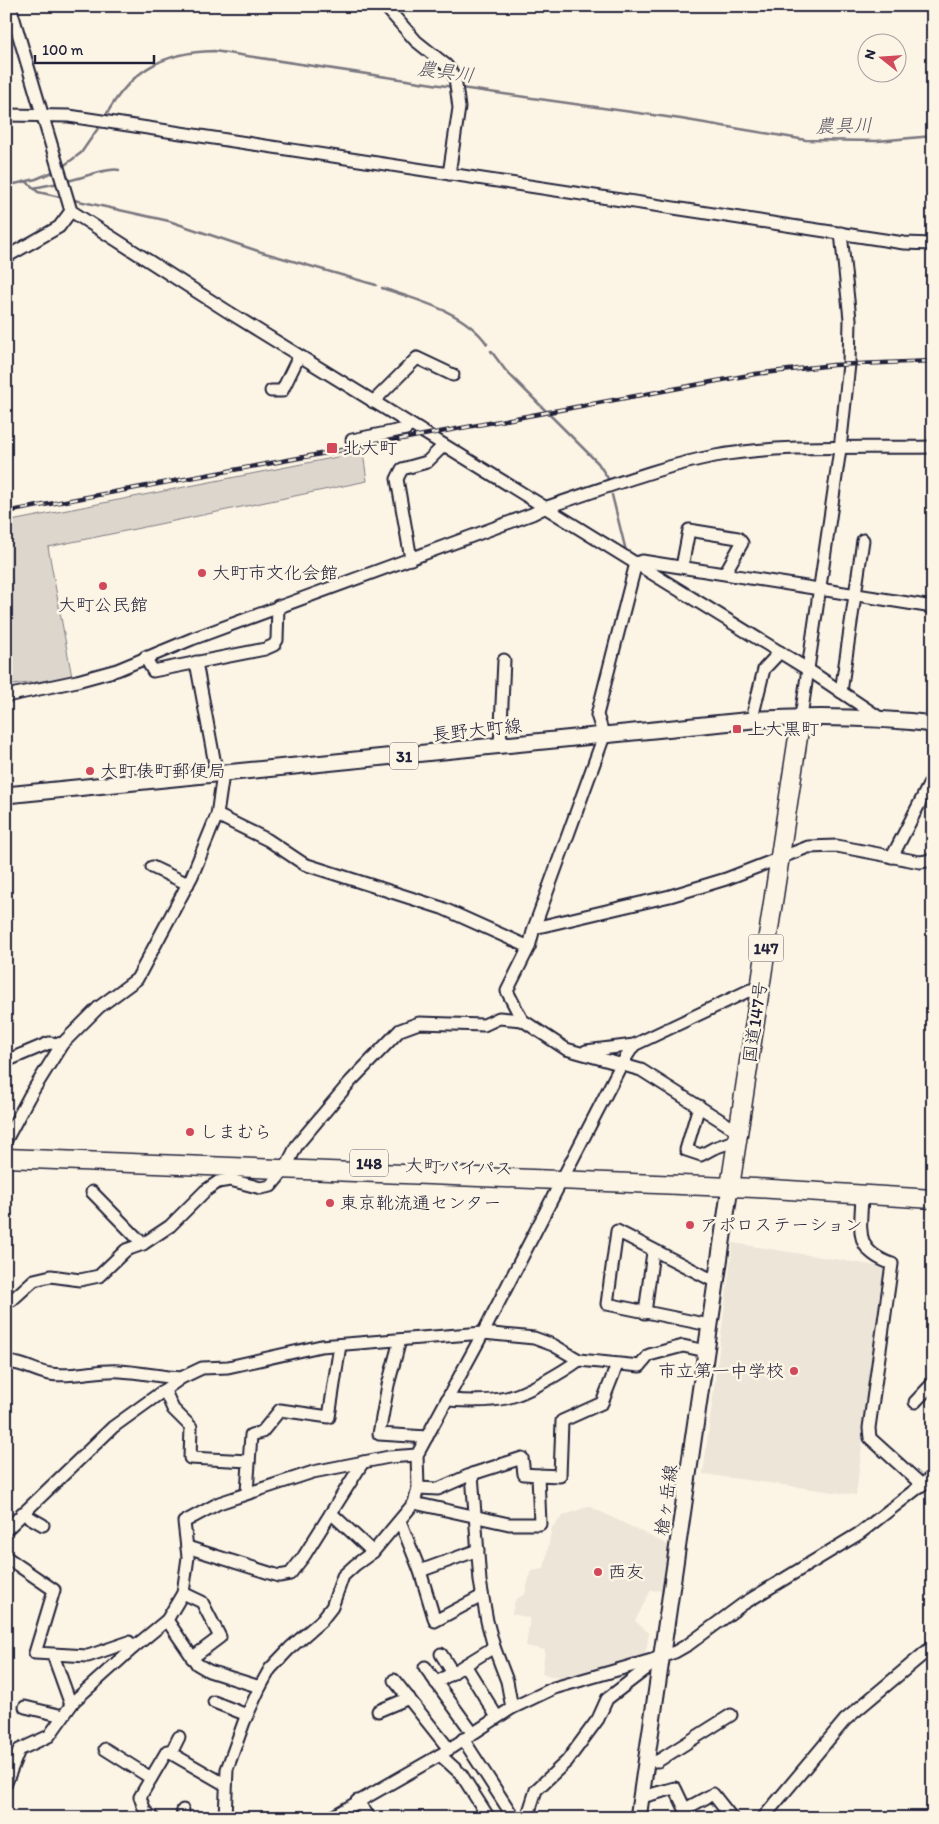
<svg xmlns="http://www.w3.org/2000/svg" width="939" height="1824" font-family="Itim,'Klee One',sans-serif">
  <rect width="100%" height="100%" fill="#fcf5e5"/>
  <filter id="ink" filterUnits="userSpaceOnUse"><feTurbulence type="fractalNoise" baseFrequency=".02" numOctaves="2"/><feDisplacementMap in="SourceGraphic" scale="10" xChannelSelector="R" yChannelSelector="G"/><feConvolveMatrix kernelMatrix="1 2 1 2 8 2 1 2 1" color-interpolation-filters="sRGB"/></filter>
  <g filter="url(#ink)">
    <g fill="#ece5d8">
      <polygon points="733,1243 884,1267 856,1495 703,1474"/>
      <polygon points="589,1506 670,1546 663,1591 651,1590 635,1621 649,1633 645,1656 561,1678 542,1674 545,1650 526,1646 530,1618 512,1614 515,1600 525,1594 531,1571 544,1569 552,1527 563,1516"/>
    </g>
    <polygon fill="#dcd6cc" stroke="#7f7c84" points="363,452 367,481 48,547 72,677 6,686 6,522"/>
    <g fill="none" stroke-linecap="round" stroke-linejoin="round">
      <g stroke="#78757e" stroke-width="2.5">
        <polyline points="461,88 681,119 806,140 877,141 933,136"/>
        <path d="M105,117C130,71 162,52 214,51L453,87"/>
        <polyline points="62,167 81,153 101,124"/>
        <polyline points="26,181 38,192 60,197"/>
        <path d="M67,181C79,179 109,167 119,170"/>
        <polyline points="6,186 36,179 55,171"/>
        <polyline points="33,188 59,183"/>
        <polyline points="74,200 169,221 258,251 376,285"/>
        <path d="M382,288C418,300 465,312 487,344"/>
        <polyline points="491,351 506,371 598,463 609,480"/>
        <polyline points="612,495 626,551"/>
      </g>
      <g stroke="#22223b" stroke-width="15">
        <g id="minor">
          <polyline points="10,6 71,211 227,311 807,669 880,718"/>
          <polyline points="385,6 416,41 446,65 455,77 459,108 449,174"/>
          <polyline points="6,115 69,116 904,243 933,244"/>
          <polyline points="6,257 59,227 71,211"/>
          <polyline points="271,391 282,391 299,356"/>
          <polyline points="373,402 417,358 453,375"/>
          <polyline points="352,440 406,429 411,425"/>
          <polyline points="411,559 397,479 402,469 427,462 443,446"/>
          <polyline points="682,567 689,530 738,538 742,543 725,573"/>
          <polyline points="145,657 153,671 265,649 274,645 277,640 278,606"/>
          <polyline points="196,662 217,775"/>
          <polyline points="841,692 863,540"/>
          <path d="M6,696L77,681L117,670L192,639L532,514L544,508C600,490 657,467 715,456C783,444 863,448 933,447"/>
          <polyline points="754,710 764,669 780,652"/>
          <polyline points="801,717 840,449 849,364 850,319 841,233"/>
          <polyline points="500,747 504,660"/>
          <polyline points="217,815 268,840 304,864 442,908 529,947"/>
          <polyline points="892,857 933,777"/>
          <polyline points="152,867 188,884"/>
          <polyline points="534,928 670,896 726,879 808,847 837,846 920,862 933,860"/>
          <polyline points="522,1020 507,991 529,947 534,928 604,736 597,715 636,563 642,561 933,607"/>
          <polyline points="586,1051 634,1045 750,990 760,989"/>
          <polyline points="6,1061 49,1043 62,1044"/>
          <polyline points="699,1106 686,1150 701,1155 714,1148 737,1140"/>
          <polyline points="6,1140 29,1097 62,1044 99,1007 137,979 192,876 217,815 223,774"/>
          <polyline points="92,1192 143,1244"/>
          <path d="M862,1195C861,1231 853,1250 892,1264L869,1428L870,1438L922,1485"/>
          <polyline points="6,1302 12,1300 34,1280 51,1276 80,1280 99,1276 126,1250 143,1244 170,1226 205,1191 218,1182 230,1180 261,1188 271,1186 285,1169 297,1145 350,1082 400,1030 419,1023 484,1025 499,1018 522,1020 566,1049 641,1070 739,1132"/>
          <polyline points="645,1313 653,1252"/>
          <polyline points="709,1325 607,1304 617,1231 716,1282"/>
          <polyline points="400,1340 388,1385 379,1434 427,1437"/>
          <path d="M6,1363C21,1361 35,1372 50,1374C72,1378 98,1369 120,1371C140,1372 160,1377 181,1378"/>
          <polyline points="165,1391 173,1409 191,1427 190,1458 249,1461"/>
          <path d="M447,1400C467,1401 486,1402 506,1398C525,1394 563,1372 579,1360"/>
          <polyline points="915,1402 933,1383"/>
          <polyline points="472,1474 480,1581 487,1621 494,1647 507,1681 512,1708"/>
          <polyline points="538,1475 560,1476 562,1421 602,1403 617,1365"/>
          <polyline points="247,1492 251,1435 262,1432 280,1410 329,1417 340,1345"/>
          <polyline points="414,1503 509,1524 540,1524 538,1475 524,1474 522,1458 472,1474 438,1489 418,1488"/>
          <polyline points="22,1513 43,1525"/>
          <polyline points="331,1513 373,1552"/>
          <polyline points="400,1521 420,1571 435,1621 482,1596"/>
          <polyline points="6,1530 113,1427 181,1378 202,1368 228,1367 321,1346 483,1333 534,1338 553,1345 579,1360 640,1366 649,1355 683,1346 706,1351"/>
          <polyline points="187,1547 279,1576 290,1574 304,1556 363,1462"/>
          <polyline points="6,1557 54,1590 35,1653 88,1656 129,1642 133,1648 167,1620 183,1593 188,1557 184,1522 219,1503 313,1472 389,1457 417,1455"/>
          <polyline points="420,1571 478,1550"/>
          <polyline points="183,1593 202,1602 220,1637 192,1658"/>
          <polyline points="167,1620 197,1664 209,1671 260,1687"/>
          <polyline points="441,1654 453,1673"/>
          <polyline points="53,1655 71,1705"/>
          <polyline points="465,1665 497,1717"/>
          <polyline points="425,1667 472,1732"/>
          <polyline points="394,1680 449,1749"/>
          <polyline points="436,1683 494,1647"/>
          <polyline points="214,1702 247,1715"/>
          <polyline points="25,1707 63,1716"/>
          <polyline points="378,1711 409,1698"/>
          <polyline points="463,1739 514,1818"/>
          <polyline points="105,1749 151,1778"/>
          <polyline points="171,1753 179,1737"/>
          <polyline points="440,1755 461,1774 489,1818"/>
          <polyline points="647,1761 658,1761 731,1715"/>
          <polyline points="6,1783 19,1750 49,1736 74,1701 133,1648"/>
          <polyline points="642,1797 675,1788 685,1809 713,1794 732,1818"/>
          <polyline points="357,1801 370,1818"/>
          <polyline points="153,1818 145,1811 140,1797 167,1751 226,1785"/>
          <polyline points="183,1818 183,1810"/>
          <polyline points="225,1818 227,1769 244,1722 260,1687 270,1669 290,1648 321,1621 332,1607 343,1576 355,1565 373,1552 414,1503 418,1488 417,1455 483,1333 621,1065 634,1045"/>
          <polyline points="330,1818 440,1755 512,1708 554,1688 652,1660 675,1652 689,1644 743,1604 860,1533 933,1476"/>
          <polyline points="527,1818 536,1790 567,1761 598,1719 607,1699 659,1659"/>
          <polyline points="763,1818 845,1720 933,1646"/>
        </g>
      </g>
      <g stroke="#22223b" stroke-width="19">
        <g id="major">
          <path d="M6,795L763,719C820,716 876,717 933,724"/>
          <polyline points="638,1818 730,1187"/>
        </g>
      </g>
      <g stroke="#22223b" stroke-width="21">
        <g id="highway">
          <polyline points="6,1158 755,1188 933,1199"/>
          <polyline points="730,1187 801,717"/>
        </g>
      </g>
      <use href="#minor" stroke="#fcf5e5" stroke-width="11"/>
      <use href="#major" stroke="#fcf5e5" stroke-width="15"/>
      <use href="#highway" stroke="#fcf5e5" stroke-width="18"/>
      <g stroke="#22223b" stroke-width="4.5">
        <polyline id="rail" points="6,512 755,374 833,365 933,361"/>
      </g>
      <use href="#rail" stroke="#fcf5e5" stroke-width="2.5" stroke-dasharray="8" stroke-linecap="butt"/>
    </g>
  </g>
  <g fill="#d1495b" stroke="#fcf5e5" stroke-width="2">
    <rect x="326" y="442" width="12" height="12" rx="2.5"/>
    <circle cx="202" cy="573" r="5"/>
    <circle cx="103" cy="586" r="5"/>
    <rect x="732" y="724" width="10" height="10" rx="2.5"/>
    <circle cx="90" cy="771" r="5"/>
    <circle cx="190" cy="1132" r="5"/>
    <circle cx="330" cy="1203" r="5"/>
    <circle cx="690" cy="1225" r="5"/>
    <circle cx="794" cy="1371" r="5"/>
    <circle cx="598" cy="1572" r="5"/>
  </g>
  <g text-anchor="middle" stroke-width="5" stroke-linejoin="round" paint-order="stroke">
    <g fill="#fcf5e5" stroke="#63616e" stroke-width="1">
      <rect x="390" y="742.5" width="28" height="27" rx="4"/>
      <rect x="748.5" y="934.5" width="35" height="27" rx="4"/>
      <rect x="350" y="1149.5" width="38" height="27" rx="4"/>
    </g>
    <g font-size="16" font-weight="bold" fill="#22223b">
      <text x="404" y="762">31</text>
      <text x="766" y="954">147</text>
      <text x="369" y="1169">148</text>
    </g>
    <g font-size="18" fill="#22223b" stroke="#fcf5e5" text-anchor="start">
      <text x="343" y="454">北大町</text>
      <text x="212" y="579">大町市文化会館</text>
      <text x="103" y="611" text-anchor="middle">大町公民館</text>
      <text x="747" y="735">上大黒町</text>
      <text x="100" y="777">大町俵町郵便局</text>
      <text x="200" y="1138">しまむら</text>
      <text x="340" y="1209">東京靴流通センター</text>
      <text x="700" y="1231">アポロステーション</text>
      <text x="784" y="1377" text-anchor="end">市立第一中学校</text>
      <text x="608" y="1578">西友</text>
    </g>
    <g font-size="18" fill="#22223b" stroke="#fcf5e5">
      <text transform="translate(477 730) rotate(-6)" y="6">長野大町線</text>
      <text transform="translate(755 1022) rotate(-82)" y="6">国道147号</text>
      <text transform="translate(459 1167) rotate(2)" y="6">大町バイパス</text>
      <text transform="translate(666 1500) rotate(-82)" y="6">槍ヶ岳線</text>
    </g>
    <g font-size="19" font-style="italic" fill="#545362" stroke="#fcf5e5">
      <text transform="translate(446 71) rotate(8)" y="7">農具川</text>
      <text transform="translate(844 125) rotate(-1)" y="7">農具川</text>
    </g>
  </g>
  <rect width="939" height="1824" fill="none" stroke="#fcf5e5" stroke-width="25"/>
  <rect x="12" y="12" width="914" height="1799" fill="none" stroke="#22223b" stroke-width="2" filter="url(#ink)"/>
  <g transform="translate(882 58) rotate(287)"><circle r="24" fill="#fcf5e5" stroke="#a5a1a1"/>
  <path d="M0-4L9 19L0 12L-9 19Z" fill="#d1495b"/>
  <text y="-8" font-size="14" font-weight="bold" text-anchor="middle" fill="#22223b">N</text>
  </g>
  <path d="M35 55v8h119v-8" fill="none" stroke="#22223b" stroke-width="2.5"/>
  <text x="42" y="55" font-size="15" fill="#22223b" stroke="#fcf5e5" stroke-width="4" paint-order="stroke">100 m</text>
</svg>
